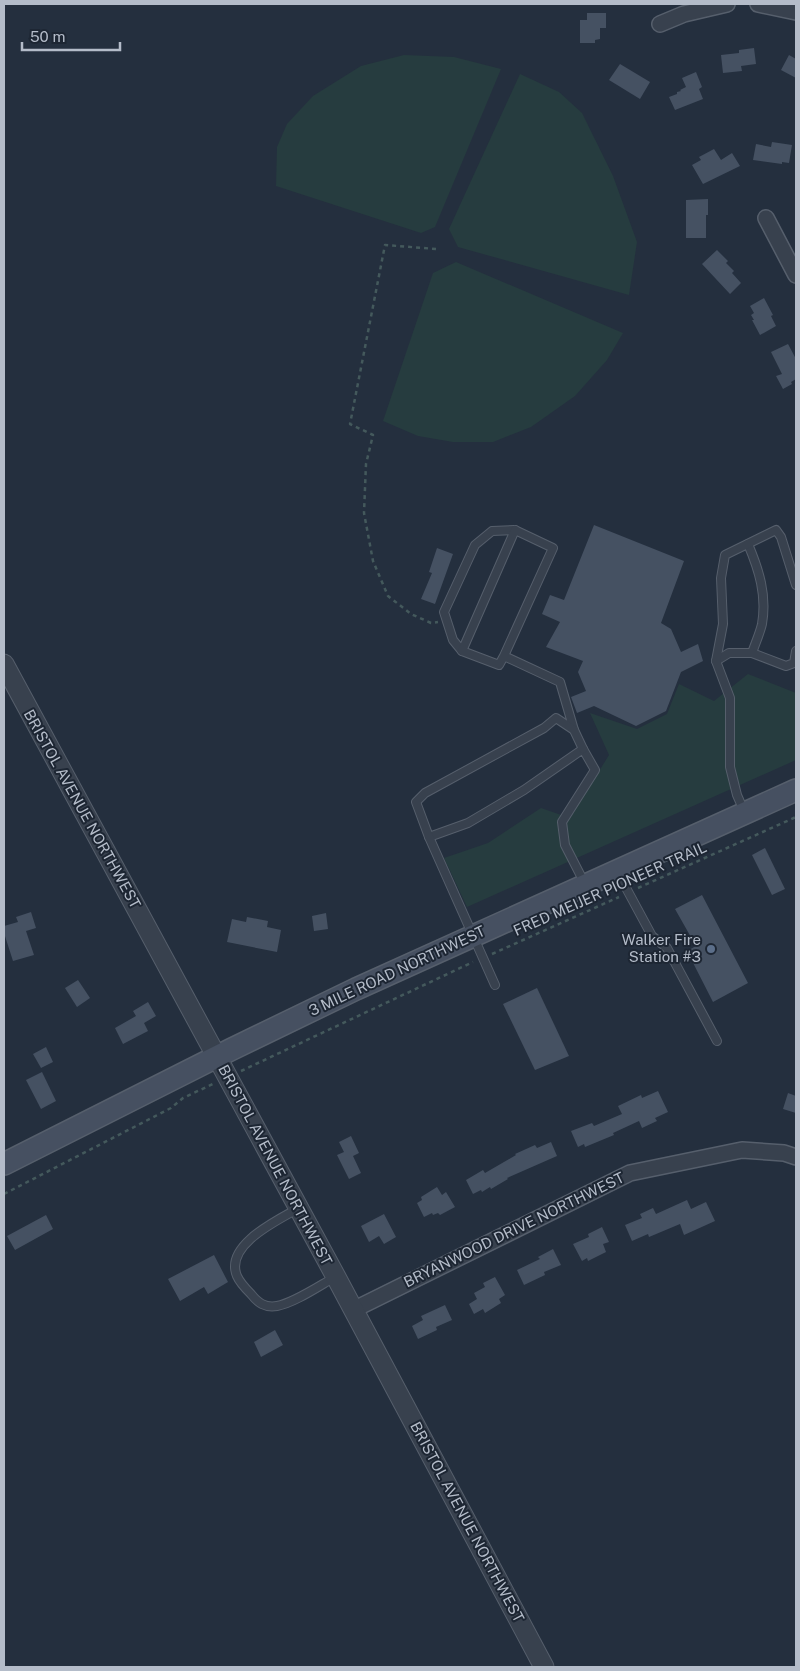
<svg xmlns="http://www.w3.org/2000/svg" width="800" height="1671" font-family="'Public Sans',sans-serif">
  <rect width="100%" height="100%" fill="#242f3e"/>
  <g fill="#263c3f">
    <polygon points="404,55 454,57 501,69 435,227 421,233 276,186 277,147 287,124 313,96 361,66"/>
    <polygon points="520,74 559,92 582,113 613,176 637,242 629,295 458,247 449,229"/>
    <polygon points="456,262 623,333 607,360 575,396 531,427 493,442 453,442 418,436 383,421 433,273"/>
    <polygon points="748,674 796,693 796,760 467,907 444,858 488,843 541,808 570,818 609,755 590,713 637,729 667,714 679,684 714,701"/>
  </g>
  <g fill="#455162">
    <polygon points="587,13 606,13 606,28 600,28 600,39 595,40 595,43 580,43 580,20 587,20"/>
    <polygon points="754,48 756,64 741,66 742,71 723,73 721,55 739,53 739,50"/>
    <polygon points="789,55 796,59 796,78 781,70"/>
    <polygon points="620,64 650,82 640,99 609,80"/>
    <polygon points="696,72 702,87 699,89 703,99 675,110 669,97 677,94 677,92 681,91 680,90 686,87 682,78"/>
    <polygon points="772,142 792,145 789,163 782,162 782,164 753,160 756,144 771,147"/>
    <polygon points="714,149 721,160 732,153 740,166 703,184 692,165 701,160 699,157"/>
    <polygon points="708,199 708,215 706,215 706,238 686,238 686,200"/>
    <polygon points="717,250 728,261 726,263 734,271 732,273 741,283 730,294 702,264"/>
    <polygon points="764,298 773,315 771,316 776,326 760,335 752,320 754,320 751,315 754,313 750,306"/>
    <polygon points="788,344 796,359 796,379 791,382 792,384 783,389 776,376 782,374 771,352"/>
    <polygon points="594,525 684,561 661,623 671,629 681,652 698,644 703,661 681,672 666,711 636,726 594,706 577,713 571,697 586,691 578,672 583,661 546,647 560,622 542,614 550,595 564,600"/>
    <polygon points="437,548 453,554 435,604 421,599 432,573 429,572"/>
    <polygon points="765,848 785,889 772,895 752,855"/>
    <polygon points="702,895 748,983 713,1002 687,951 696,946 675,909"/>
    <polygon points="31,912 36,928 26,931 34,955 13,961 4,933 4,926 18,922 16,917"/>
    <polygon points="326,913 328,929 314,931 312,916"/>
    <polygon points="247,917 268,921 267,927 281,930 277,952 227,942 232,919 246,922"/>
    <polygon points="78,980 90,998 77,1007 65,988"/>
    <polygon points="537,988 569,1056 535,1070 503,1004"/>
    <polygon points="148,1002 156,1016 144,1023 148,1031 123,1044 115,1028 136,1016 133,1011"/>
    <polygon points="46,1047 53,1062 41,1068 33,1054"/>
    <polygon points="42,1072 56,1101 41,1109 26,1080"/>
    <polygon points="658,1091 668,1112 655,1118 657,1121 642,1128 639,1121 613,1133 614,1135 585,1147 584,1144 578,1147 571,1131 592,1123 594,1126 622,1114 618,1106 641,1095 642,1098"/>
    <polygon points="788,1093 796,1096 796,1113 783,1109"/>
    <polygon points="351,1136 359,1153 353,1156 361,1173 349,1179 337,1155 344,1152 339,1142"/>
    <polygon points="551,1142 557,1156 507,1178 508,1179 491,1189 490,1187 482,1192 481,1190 473,1194 466,1180 483,1170 485,1173 516,1155 515,1154 535,1145 537,1148"/>
    <polygon points="437,1187 442,1195 446,1192 455,1207 440,1215 438,1213 433,1215 432,1213 424,1217 417,1203 422,1200 421,1197"/>
    <polygon points="687,1200 691,1209 706,1202 715,1221 684,1235 680,1224 649,1237 648,1234 632,1241 625,1225 642,1218 640,1214 653,1208 656,1214"/>
    <polygon points="384,1214 396,1237 384,1244 379,1236 369,1242 361,1226"/>
    <polygon points="46,1215 53,1229 15,1250 7,1236"/>
    <polygon points="602,1227 609,1242 603,1244 606,1252 588,1261 587,1258 582,1261 573,1244 589,1237 588,1234"/>
    <polygon points="553,1249 561,1265 544,1272 545,1275 524,1285 517,1270 540,1259 538,1257"/>
    <polygon points="214,1255 228,1282 208,1294 204,1287 180,1301 168,1279"/>
    <polygon points="495,1277 505,1295 499,1299 501,1303 485,1313 483,1309 474,1314 469,1304 477,1299 474,1293 485,1287 483,1283"/>
    <polygon points="445,1305 452,1320 436,1327 437,1330 418,1339 412,1326 423,1320 421,1316"/>
    <polygon points="275,1330 283,1345 261,1357 254,1342"/>
  </g>
  <g fill="none" stroke-linecap="round" stroke-linejoin="round">
    <g stroke="#565f6c" stroke-width="10">
      <g id="service">
        <path d="M748,544C759,570 767,595 762,624C760,633 755,644 752,653"/>
        <polyline points="462,651 453,640 444,612 475,545 492,531 515,530"/>
        <polyline points="504,656 553,548 515,530 462,651 499,665 504,656 560,682 574,730"/>
        <polyline points="716,661 729,653 752,653 786,666 794,663 796,651"/>
        <polyline points="744,811 737,795 730,767 730,698 716,661 723,624 721,578 725,555 776,530 781,537 796,585"/>
        <polyline points="429,837 468,823 524,790 583,749 595,770 562,822 565,845 585,884"/>
        <polyline points="618,873 652,936 667,948 717,1041"/>
        <polyline points="495,985 429,837 416,802 425,793 544,728 556,718 574,730 583,749"/>
        <path d="M299,1208C278,1220 224,1245 237,1276C240,1283 246,1289 251,1294C258,1303 265,1308 277,1306C294,1303 319,1286 335,1277"/>
      </g>
    </g>
    <g stroke="#565f6c" stroke-width="18">
      <g id="minor">
        <polyline points="758,4 796,12"/>
        <polyline points="660,24 684,14 727,4"/>
        <polyline points="766,218 796,275"/>
        <polyline points="353,1310 630,1173 742,1150 784,1153 796,1157"/>
      </g>
    </g>
    <g stroke="#565f6c" stroke-width="21">
      <polyline id="tertiary" points="4,664 336,1277 544,1667"/>
    </g>
    <g stroke="#565f6c" stroke-width="24">
      <polyline id="secondary" points="4,1164 232,1049 356,989 796,790"/>
    </g>
    <g stroke="#44595c" stroke-width="2.5" stroke-dasharray="4 4" stroke-linecap="butt">
      <polyline points="436,249 385,245 350,424 373,435 366,464 364,513 373,561 388,596 411,614 431,623 438,622"/>
      <polyline points="638,888 796,817"/>
      <polyline points="492,954 619,897"/>
      <polyline points="241,1071 473,962"/>
      <polyline points="4,1194 171,1108 183,1098 215,1083"/>
    </g>
    <use href="#service" stroke="#38414e" stroke-width="8"/>
    <use href="#minor" stroke="#38414e" stroke-width="15"/>
    <use href="#tertiary" stroke="#38414e" stroke-width="19"/>
    <use href="#secondary" stroke="#465061" stroke-width="21"/>
  </g>
  <circle fill="#5c6f8a" stroke="#1d2633" stroke-width="2" cx="711" cy="949" r="5"/>
  <g text-anchor="middle" stroke-width="4" stroke-linejoin="round" paint-order="stroke">
    <g font-size="15" fill="#b4bcc9" stroke="#1d2633">
      <text transform="translate(82 809) rotate(61)" y="5">BRISTOL AVENUE NORTHWEST</text>
      <text transform="translate(610 889) rotate(-24)" y="5">FRED MEIJER PIONEER TRAIL</text>
      <text transform="translate(397 971) rotate(-25)" y="5">3 MILE ROAD NORTHWEST</text>
      <text transform="translate(275 1165) rotate(62)" y="5">BRISTOL AVENUE NORTHWEST</text>
      <text transform="translate(514 1230) rotate(-26)" y="5">BRYANWOOD DRIVE NORTHWEST</text>
      <text transform="translate(467 1522) rotate(62)" y="5">BRISTOL AVENUE NORTHWEST</text>
    </g>
    <g font-size="15" fill="#b4bcc9" stroke="#1d2633" text-anchor="end">
      <text x="701" y="945">Walker Fire<tspan x="701" dy="17">Station #3</tspan></text>
    </g>
  </g>
  <rect width="800" height="1671" fill="none" stroke="#b4bcc9" stroke-width="10"/>
  <path d="M22 42v8h98v-8" fill="none" stroke="#b4bcc9" stroke-width="2.5"/>
  <text x="30" y="42" font-size="15" fill="#b4bcc9" stroke="#1d2633" stroke-width="4" paint-order="stroke">50 m</text>
</svg>
